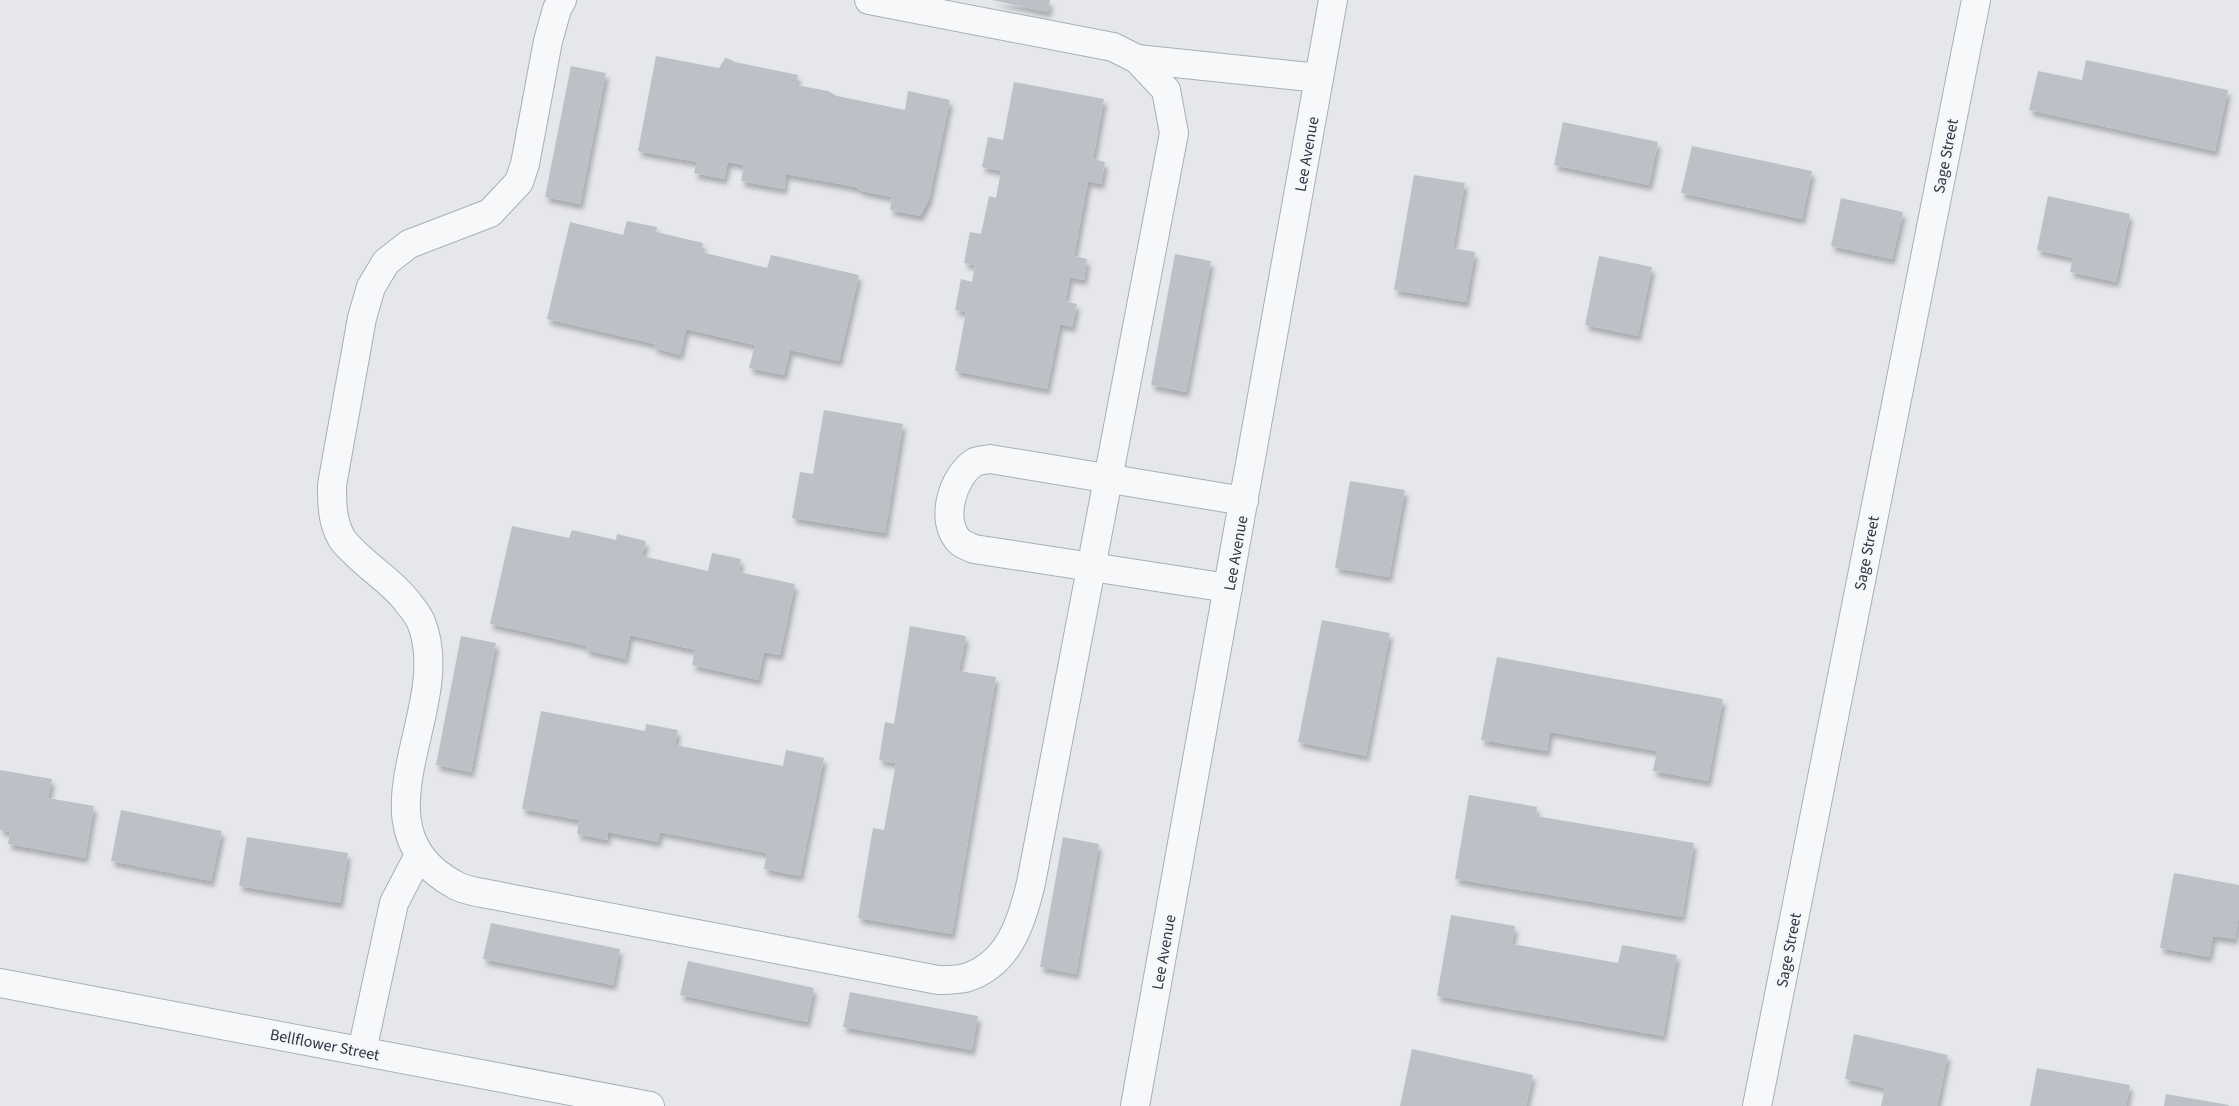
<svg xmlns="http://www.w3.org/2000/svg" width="2239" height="1106" font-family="'Source Sans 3',sans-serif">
  <defs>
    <filter id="shadow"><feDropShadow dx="3" dy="5.5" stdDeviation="2.5" flood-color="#0004"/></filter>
  </defs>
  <rect width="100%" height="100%" fill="#e5e7eb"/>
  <g fill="#bcc1c8" filter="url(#shadow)">
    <polygon points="992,0 1050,0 1048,12"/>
    <polygon points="656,56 719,68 725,58 727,58 735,62 798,75 796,85 828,91 837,96 905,110 908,91 950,100 929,199 920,216 890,210 892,197 862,191 856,187 786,174 784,189 741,181 744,165 728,162 724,179 694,173 697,162 638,151"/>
    <polygon points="2086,60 2228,90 2215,151 2029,110 2038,71 2082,80"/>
    <polygon points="571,66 606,73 580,204 545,197"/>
    <polygon points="1014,82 1104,99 1093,159 1105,162 1101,184 1088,181 1074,256 1087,259 1084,280 1070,277 1065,301 1077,304 1072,327 1060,324 1047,389 955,371 966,312 955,310 961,279 972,282 975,265 964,263 970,232 981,234 989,196 996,198 1001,171 982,167 988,137 1003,140"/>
    <polygon points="1563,122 1658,142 1649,185 1554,165"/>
    <polygon points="1692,146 1812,171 1802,219 1681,193"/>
    <polygon points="1414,175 1465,183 1453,248 1475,252 1466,302 1394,290"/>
    <polygon points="2048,196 2130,214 2116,282 2070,272 2073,258 2037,250"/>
    <polygon points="1841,198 1903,212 1892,259 1831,246"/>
    <polygon points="627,221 657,227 656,232 703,243 701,252 767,268 771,255 859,275 839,361 790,350 784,375 749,368 755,345 686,329 680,355 654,348 655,344 547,319 570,222 623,235"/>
    <polygon points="1175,254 1211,261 1186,392 1151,385"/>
    <polygon points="1599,256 1652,267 1638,336 1585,325"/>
    <polygon points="824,410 903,424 885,533 792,518 800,472 813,474"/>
    <polygon points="1350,481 1405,490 1389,577 1335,568"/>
    <polygon points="512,526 569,538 572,530 616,540 617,534 646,541 642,556 708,571 712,553 741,559 739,572 795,584 780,655 764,652 758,680 692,665 695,650 630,635 625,659 586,650 587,646 490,624"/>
    <polygon points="1322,620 1390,633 1366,756 1298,742"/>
    <polygon points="910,626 966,636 959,671 996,677 952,934 858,918 873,828 884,830 896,763 879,760 885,722 894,724"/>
    <polygon points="461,636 496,643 471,772 436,765"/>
    <polygon points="1497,657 1723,699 1708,781 1653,771 1657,751 1550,732 1547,751 1481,740"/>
    <polygon points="541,711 645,731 646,724 678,730 675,745 783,766 786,750 824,758 800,876 764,869 767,853 660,832 658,842 608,832 607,840 577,834 579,820 522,809"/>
    <polygon points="0,770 52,779 48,798 94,806 85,858 8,844 10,832 0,830"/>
    <polygon points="1469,795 1537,807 1536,816 1694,843 1682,917 1455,879"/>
    <polygon points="121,810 222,831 211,881 111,861"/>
    <polygon points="247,837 348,853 340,903 239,886"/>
    <polygon points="1063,837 1099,844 1076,974 1040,967"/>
    <polygon points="2174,873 2239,885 2239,915 2235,939 2213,936 2209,957 2160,948"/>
    <polygon points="1451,915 1515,926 1512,944 1618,963 1622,945 1677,955 1663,1036 1437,996"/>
    <polygon points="491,923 620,949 613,985 483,959"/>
    <polygon points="688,961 814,988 807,1022 680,995"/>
    <polygon points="850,992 978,1016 972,1050 843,1027"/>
    <polygon points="1854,1034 1948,1055 1937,1106 1881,1106 1885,1088 1845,1079"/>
    <polygon points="1412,1049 1533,1075 1526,1106 1400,1106"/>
    <polygon points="2037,1068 2130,1085 2126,1106 2030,1106"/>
    <polygon points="2166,1094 2229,1105 2229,1106 2164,1106"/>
  </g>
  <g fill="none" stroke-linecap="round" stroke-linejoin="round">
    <g stroke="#aaaeb5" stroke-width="30">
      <g id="minor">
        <path d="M562,0L557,9L548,41L525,164L519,182L490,213L409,244L386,262L371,287L362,318L332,485C332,503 332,521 341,537C343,542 349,547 353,551C370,569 391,581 406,600C411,607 418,614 421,622C457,709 345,827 457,886C469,892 485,893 498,896L938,980C947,980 957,980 965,978C1009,965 1022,921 1031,883L1174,133L1166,90L1137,59L1113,47L869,0"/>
        <polyline points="1137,59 1319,78"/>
        <path d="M1228,588L974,549C970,547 964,545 960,542C939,522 952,476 975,462C979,460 986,460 990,459L1244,501"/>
        <polyline points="362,1051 394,903 419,855"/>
        <polyline points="1135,1106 1333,0"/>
        <polyline points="1757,1106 1976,0"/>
      </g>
    </g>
    <g stroke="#aaaeb5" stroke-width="30">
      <polyline id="tertiary" points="0,983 650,1106"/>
    </g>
    <use href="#minor" stroke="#f7f8fa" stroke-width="28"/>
    <use href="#tertiary" stroke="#f7f8fa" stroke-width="28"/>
  </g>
  <g text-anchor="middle" stroke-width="4.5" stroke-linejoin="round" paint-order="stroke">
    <g font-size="16" fill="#2d3543" stroke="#f4f6f9">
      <text transform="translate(1306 154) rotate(-80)" y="6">Lee Avenue</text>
      <text transform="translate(1945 156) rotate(-79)" y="6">Sage Street</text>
      <text transform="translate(1235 553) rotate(-80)" y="6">Lee Avenue</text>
      <text transform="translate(1866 553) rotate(-79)" y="6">Sage Street</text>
      <text transform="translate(1788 950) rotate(-79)" y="6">Sage Street</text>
      <text transform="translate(1163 952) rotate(-80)" y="6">Lee Avenue</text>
      <text transform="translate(325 1044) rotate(11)" y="6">Bellflower Street</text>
    </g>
  </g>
</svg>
